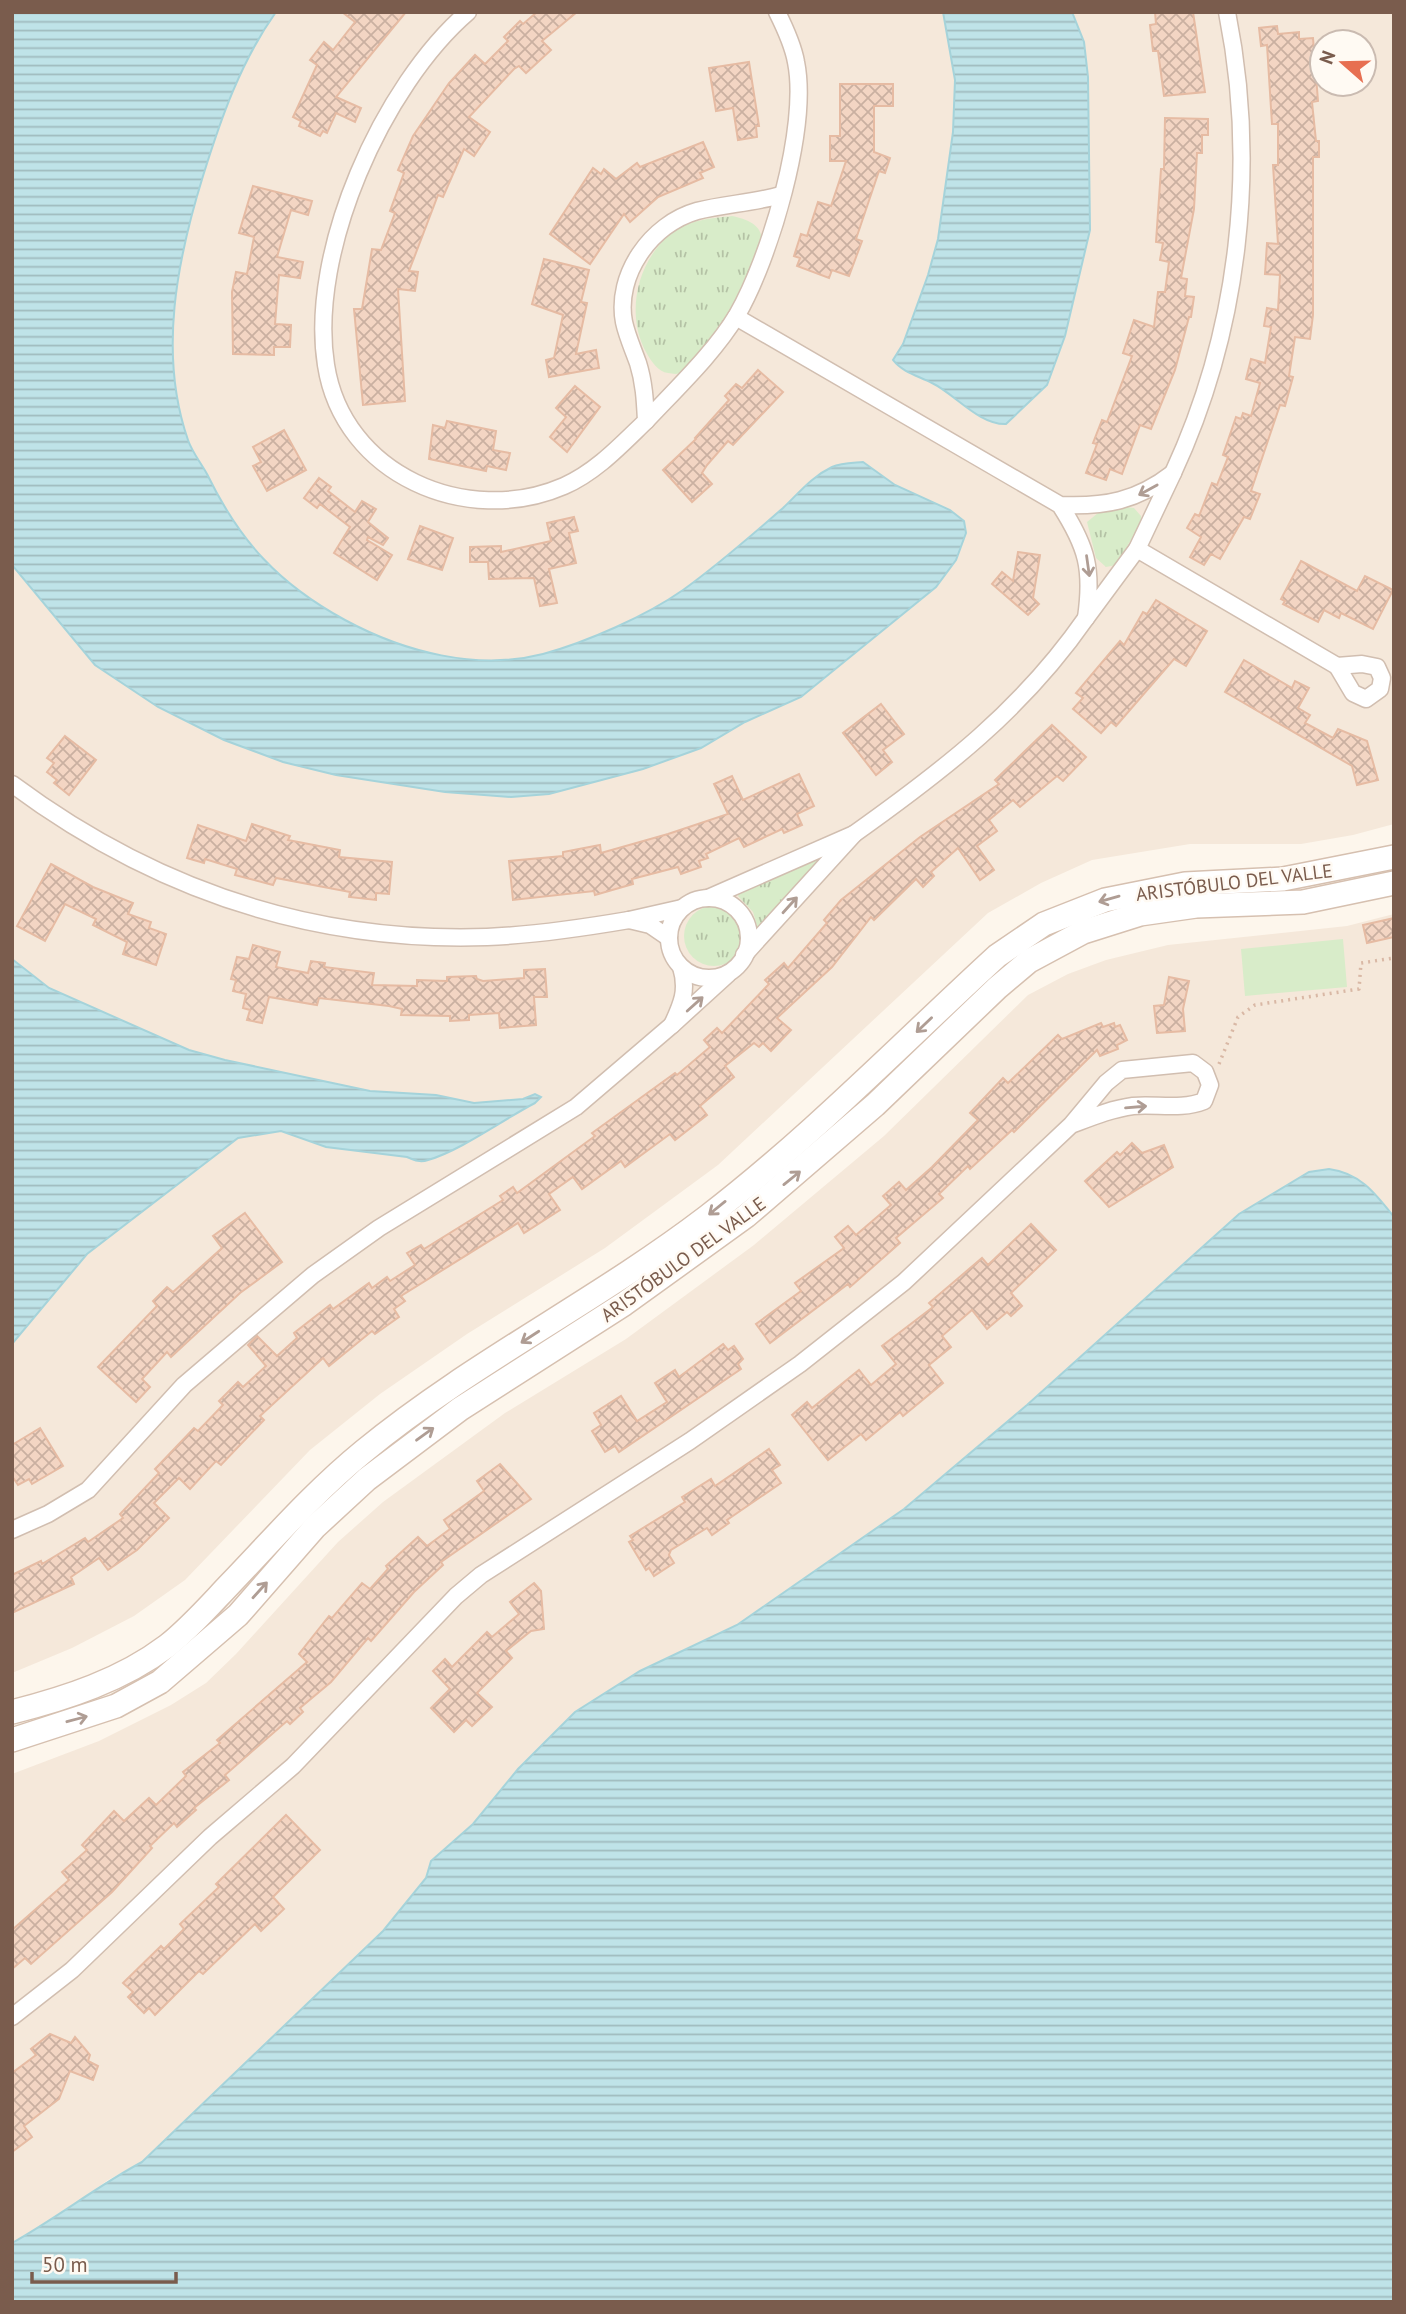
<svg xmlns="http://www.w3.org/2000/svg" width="1406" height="2314" font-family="'PT Sans',sans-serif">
  <defs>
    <pattern id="grass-tufts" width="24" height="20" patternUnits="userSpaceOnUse" patternTransform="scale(1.75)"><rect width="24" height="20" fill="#d8ecc9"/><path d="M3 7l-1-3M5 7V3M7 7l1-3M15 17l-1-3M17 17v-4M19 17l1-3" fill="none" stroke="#b4c2a5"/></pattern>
    <pattern id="water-rules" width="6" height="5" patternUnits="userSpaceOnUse" patternTransform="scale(1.75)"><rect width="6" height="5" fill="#bfe3e8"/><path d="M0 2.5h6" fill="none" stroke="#a0bbbe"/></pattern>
    <pattern id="building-cross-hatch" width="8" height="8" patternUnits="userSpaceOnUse" patternTransform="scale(1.75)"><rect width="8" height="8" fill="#f3d5c3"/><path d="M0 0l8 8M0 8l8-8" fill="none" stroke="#cab0a1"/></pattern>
  </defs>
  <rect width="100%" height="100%" fill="#fdf6ec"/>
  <g fill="#f5e8da" fill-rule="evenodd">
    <path d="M12,12H1394V824L1353,835L1301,844H1190L1092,860L1041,883L988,913L718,1165L605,1248L467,1334L380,1394L310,1450L185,1580L134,1616L72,1648L12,1673ZM1322,42H1364V84H1322Z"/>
    <polygon points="1394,914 1394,1217 1384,1204 1309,1172 1279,1191 1174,1273 1027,1405 904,1509 737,1625 640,1671 575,1712 518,1769 473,1824 431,1861 426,1878 383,1931 142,2162 108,2180 48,2223 12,2243 12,1774 99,1741 171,1705 206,1683 236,1654 338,1542 383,1502 505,1413 626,1339 754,1245 884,1136 1028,995 1068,974 1106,960 1168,945 1347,926"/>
  </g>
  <g fill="url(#grass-tufts)">
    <path d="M732,216C746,219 762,224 762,241C762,262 702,360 683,371C678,375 674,374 668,373C658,372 651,361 646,352C625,314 637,260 672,233C688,220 712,218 732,216Z"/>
    <polygon points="1126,507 1134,508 1141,516 1141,523 1116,565 1106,567 1096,558 1087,522 1098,513"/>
    <polygon points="823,855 825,857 758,929 753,912 738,896 739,892"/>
    <circle cx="714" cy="936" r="30"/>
  </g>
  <polygon fill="#d8ecc9" points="1343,939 1347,987 1245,996 1241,949"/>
  <g fill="url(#water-rules)" stroke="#a5d3da" stroke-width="2">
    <path d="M12,12H276C241,61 221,118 203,176C177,260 158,354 188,440C192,452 201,463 207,474C240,542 279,584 345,620C404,652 477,671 543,654C587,642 646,616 683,590C718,565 751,536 783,508C799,493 811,477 832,467C841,463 853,463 863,462L895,485L950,510L964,521L966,533L956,560L936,587L801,697L745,722L701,748L643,769L549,794L511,797L445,792L336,775L283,762L224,740L158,707L95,665L12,565Z"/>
    <path d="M943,12H1072L1084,42L1088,77L1090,230L1065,336L1047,385L1006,424C979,425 955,394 932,383C919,376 903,373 893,360L903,344L928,275L938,239L953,132L955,80Z"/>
    <path d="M12,959L49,988L189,1050L225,1060L370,1091L436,1095L474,1103L523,1099L535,1094L541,1097L535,1103C504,1119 460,1151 428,1160C420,1163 414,1160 407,1157L326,1147L281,1131L238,1138L87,1254L12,1344Z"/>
    <path d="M1329,1169C1360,1173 1375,1193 1394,1217V2302H12V2243C57,2218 97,2186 142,2162L383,1931L426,1878L431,1861L473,1824L518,1769L575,1712L640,1671L737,1625L904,1509L1027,1405L1239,1214L1309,1172Z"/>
  </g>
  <g fill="url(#building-cross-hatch)" stroke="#e6bba3" stroke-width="2">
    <polygon points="342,12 406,12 336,97 361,108 355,122 336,113 327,133 323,131 320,136 299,126 301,121 293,117 317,65 310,60 324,42 333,50 355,22"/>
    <polygon points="537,12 577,12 542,41 551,50 526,73 519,66 514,69 469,117 490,132 474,156 464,149 443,197 438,195 409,271 418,272 415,291 398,289 405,401 363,405 354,309 362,309 372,249 381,250 395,213 390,211 404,173 398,170 413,136 449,83 475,55 485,64 508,41 504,37 520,21 523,24"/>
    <polygon points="1155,12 1193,12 1205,92 1164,96 1158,51 1153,51 1150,25 1156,24"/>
    <polygon points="1277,26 1278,34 1299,32 1299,39 1313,38 1318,101 1312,102 1316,141 1319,141 1319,157 1313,157 1313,315 1310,339 1295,337 1289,376 1293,377 1285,406 1280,405 1251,491 1260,494 1250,519 1244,517 1220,559 1211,554 1204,565 1190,557 1201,537 1187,528 1195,514 1199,516 1212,483 1217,485 1228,457 1223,455 1236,417 1241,419 1243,413 1251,416 1260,383 1246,379 1251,359 1265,363 1271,327 1264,326 1267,308 1278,310 1280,275 1265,274 1267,243 1278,244 1273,165 1278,165 1278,124 1272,124 1267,45 1261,46 1259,28"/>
    <polygon points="749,62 759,126 756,126 757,137 738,140 733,108 716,111 709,68"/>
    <polygon points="840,84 893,84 893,106 874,106 874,152 890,158 885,173 879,171 856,239 862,241 849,276 832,270 829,278 797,266 800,258 794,256 801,234 807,236 818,202 831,206 846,161 830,161 830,136 840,136"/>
    <polygon points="1165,118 1208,119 1208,135 1202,135 1202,153 1197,153 1194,209 1181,278 1187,279 1185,296 1194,297 1191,317 1189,317 1175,370 1151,429 1140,425 1122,474 1110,469 1106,480 1086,473 1097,444 1093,443 1102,420 1107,422 1132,356 1123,353 1134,320 1154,327 1158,292 1165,292 1169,262 1160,260 1163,243 1156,242 1161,169 1164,169"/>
    <polygon points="703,142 714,167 700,173 703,178 658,197 630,222 624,214 590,264 550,234 593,168 601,174 604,169 616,179 637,163 640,167"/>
    <polygon points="253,186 312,201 308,215 291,210 277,257 303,262 300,278 279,275 275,324 291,325 290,347 274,347 274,355 233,354 232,292 236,272 247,274 254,237 239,233"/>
    <polygon points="544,259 589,270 581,302 587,303 576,354 596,350 599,368 549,377 546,360 554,358 563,315 532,304"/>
    <polygon points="758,370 783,392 733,445 728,441 707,465 702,473 712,484 692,502 663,470 696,439 695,438 729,400 725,396 736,384 742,388"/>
    <polygon points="575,386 600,407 567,452 550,437 566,417 556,408"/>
    <polygon points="447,421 496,431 493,450 510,453 506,470 487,466 486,471 429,459 433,425 445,428"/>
    <polygon points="284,430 306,470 267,491 253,466 261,462 253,447"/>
    <polygon points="319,478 331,487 328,491 355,512 362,501 376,509 368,522 388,538 383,545 368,537 367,540 392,555 377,580 334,553 350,527 320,504 317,508 304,498"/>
    <polygon points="574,517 578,531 569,533 576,563 549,569 557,603 540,606 534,578 489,579 488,562 470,562 470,547 501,546 501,552 551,541 547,523"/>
    <polygon points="420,526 453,538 442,570 408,559"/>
    <polygon points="1018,552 1040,555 1033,598 1039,604 1028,615 992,584 1002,572 1013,581"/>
    <polygon points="1301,561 1357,591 1365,576 1393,590 1373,629 1341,613 1339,618 1324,610 1318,622 1283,604 1285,601 1281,599"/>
    <polygon points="1156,600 1207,631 1186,666 1174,659 1116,726 1111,722 1101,733 1073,709 1083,698 1076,693 1120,641 1124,645 1143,612 1147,614"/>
    <polygon points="1244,660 1292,688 1295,681 1309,688 1298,708 1310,715 1305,723 1333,738 1338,729 1367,741 1378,780 1357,785 1352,766 1225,692"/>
    <polygon points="881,704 904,734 883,750 892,762 876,775 843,733"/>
    <polygon points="1052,725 1086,757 1063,781 1057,776 1020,807 1013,800 989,820 997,831 977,846 994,870 980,880 958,848 931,872 934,876 923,887 916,879 874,920 871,917 832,967 777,1018 791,1030 771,1051 763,1043 759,1047 754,1043 725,1066 734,1077 700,1106 707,1115 675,1140 670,1134 625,1167 621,1161 582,1189 573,1177 549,1194 560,1210 524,1233 518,1223 401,1296 405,1301 394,1309 399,1317 375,1334 372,1331 329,1366 323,1358 260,1416 264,1420 221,1465 216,1461 190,1489 179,1478 154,1503 169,1518 137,1550 108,1570 99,1558 71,1577 74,1584 12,1613 12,1575 41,1561 42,1564 85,1538 88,1542 123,1518 120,1514 159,1473 155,1469 194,1428 198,1431 223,1405 219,1401 238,1382 243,1387 266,1366 248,1345 257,1336 277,1356 297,1338 294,1333 330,1305 333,1309 369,1283 372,1288 387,1277 390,1281 415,1265 407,1253 421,1245 424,1249 503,1200 500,1196 513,1187 517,1193 595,1136 592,1133 675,1073 677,1075 710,1047 704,1040 717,1028 722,1033 769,984 765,980 784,963 788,968 827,923 824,920 841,900 920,837 999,784 995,780"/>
    <polygon points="65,736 96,760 69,795 54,783 57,780 47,772 54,763 47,758"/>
    <polygon points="799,774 814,806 797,814 802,825 784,833 782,829 744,847 739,838 706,854 708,858 699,861 701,867 681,874 678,867 632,879 633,884 595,895 594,891 513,900 509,861 563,856 563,852 600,845 601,853 668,834 728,814 714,784 732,776 743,800"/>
    <polygon points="252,824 290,836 288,840 340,850 339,857 392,862 389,894 376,893 376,900 349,897 350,892 276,878 273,885 235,875 237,869 205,859 204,863 187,858 198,825 246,841"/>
    <polygon points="51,864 93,887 133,903 128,914 151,922 149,928 166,934 156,965 123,954 127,942 93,925 96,919 65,904 45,941 17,926"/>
    <polygon points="1394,918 1394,937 1367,943 1363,925"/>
    <polygon points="253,945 280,952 276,967 308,973 311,961 325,963 324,967 374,973 372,985 417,986 417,980 447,981 447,977 476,976 477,979 483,981 524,978 524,970 545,969 547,997 534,997 536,1025 500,1028 499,1013 469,1015 469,1020 450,1021 450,1016 401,1015 402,1009 389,1006 319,998 317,1005 269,997 262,1023 247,1020 250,1010 243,1008 246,994 233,991 236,980 231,979 237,957 249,959"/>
    <polygon points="1169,977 1189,981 1183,1009 1185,1031 1157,1033 1154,1006 1164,1005"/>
    <polygon points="1101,1023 1103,1027 1114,1023 1115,1027 1120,1025 1127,1040 1117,1045 1118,1049 1100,1056 1097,1050 1014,1132 1012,1130 970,1169 968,1166 939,1194 943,1198 896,1238 900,1243 850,1287 848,1284 770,1343 756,1324 801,1291 795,1283 844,1248 835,1237 848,1226 856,1235 891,1205 883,1196 899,1182 906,1190 932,1167 978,1120 970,1113 1003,1078 1008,1083 1058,1035 1062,1039"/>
    <polygon points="1132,1143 1142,1153 1164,1145 1173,1167 1109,1207 1085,1181 1117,1152 1120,1155"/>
    <polygon points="245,1213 282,1262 240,1293 171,1357 167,1352 142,1379 150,1387 136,1402 98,1367 157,1306 153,1301 167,1287 173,1292 222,1248 213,1236"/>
    <polygon points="1031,1224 1056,1250 1011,1293 1022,1306 1011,1316 1007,1312 987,1329 972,1310 942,1336 951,1347 929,1365 943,1383 903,1416 900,1412 866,1440 861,1434 828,1460 792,1415 807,1402 812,1408 859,1370 871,1385 896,1364 882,1346 933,1307 929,1303 982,1258 988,1265"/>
    <polygon points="723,1344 728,1350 734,1346 743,1359 738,1364 741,1369 619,1452 615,1446 605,1452 592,1431 601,1425 594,1413 621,1396 637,1421 667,1402 655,1383 675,1370 679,1377"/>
    <polygon points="40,1428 63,1466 32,1484 29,1479 18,1485 12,1476 12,1445"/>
    <polygon points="769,1449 780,1465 772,1470 781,1483 727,1520 729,1523 712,1535 707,1528 671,1550 669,1555 674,1563 654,1576 649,1568 646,1570 629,1542 633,1540 630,1536 685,1502 682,1497 711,1479 715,1486"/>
    <polygon points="500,1464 531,1499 441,1562 443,1565 414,1592 371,1641 368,1638 331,1682 300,1708 303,1712 290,1724 287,1721 225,1775 229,1780 194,1808 196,1810 177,1827 174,1823 150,1846 152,1848 112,1892 31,1964 25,1958 12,1969 12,1930 69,1880 62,1872 87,1850 82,1845 114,1811 124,1821 149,1798 156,1805 186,1776 183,1772 220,1743 217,1740 307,1662 299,1654 329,1616 332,1618 362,1583 370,1589 388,1569 386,1566 418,1537 427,1546 450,1529 444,1520 484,1491 477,1481"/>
    <polygon points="534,1583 541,1591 544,1629 531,1631 506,1651 512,1658 477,1693 492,1707 472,1726 466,1720 454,1732 431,1708 450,1689 433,1671 445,1659 452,1667 487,1632 492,1637 519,1614 510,1602"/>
    <polygon points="286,1815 320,1850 273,1897 284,1909 261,1931 255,1924 203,1974 199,1971 155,2015 149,2008 144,2013 128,1997 133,1992 123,1983 161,1946 164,1949 184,1929 180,1924 219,1887 216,1884"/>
    <polygon points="50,2034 71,2043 75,2037 90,2055 88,2061 98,2066 93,2080 70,2071 59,2099 24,2126 32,2137 12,2152 12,2073 36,2055 31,2049"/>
  </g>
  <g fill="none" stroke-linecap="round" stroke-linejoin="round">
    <g stroke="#d1beb0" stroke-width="19">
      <g id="street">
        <path d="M468,12C383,85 308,252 326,365C343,475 467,528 564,486C596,472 621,445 646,421C645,400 644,382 638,363C633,349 627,336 624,322C615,275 651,224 697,211C724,204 753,203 781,195"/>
        <path d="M736,317L1060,505C1105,507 1137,501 1173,473L1137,549L1086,618C1093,569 1087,547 1060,505"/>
        <path d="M646,421C676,389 715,352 737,315C770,258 809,127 796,62C793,45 785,28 777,12"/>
        <path d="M1173,473C1239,331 1258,166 1227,12"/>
        <polyline points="1137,549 1337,666"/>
        <polygon points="1362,664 1377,667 1382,678 1380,689 1366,699 1353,693 1337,666"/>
        <path d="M12,784C152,888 311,943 487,937C534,935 582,928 629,920"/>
        <path d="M854,834C944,770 1022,710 1086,618"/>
        <polyline points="708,898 854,834 744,955"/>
        <circle cx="709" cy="938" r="40"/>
        <polyline points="669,938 650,925 629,920 682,908"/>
        <path d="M681,967C688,990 682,1004 672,1025L728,974"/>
        <polyline points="12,1530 48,1514 88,1490 184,1385 313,1275 379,1228 576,1107 672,1025"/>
        <path d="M12,2017L72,1970L210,1837L293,1766L456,1596L481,1575L690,1441L800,1364L904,1282L1071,1125L1106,1083L1122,1070L1193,1063L1205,1072L1210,1085L1204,1101C1182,1110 1157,1104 1133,1106C1111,1109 1092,1117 1071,1125"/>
      </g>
    </g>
    <g stroke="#d6c0b0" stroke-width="26">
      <g id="secondary">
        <path d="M12,1712C67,1698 122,1680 167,1646C190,1628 210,1605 230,1584C274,1538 315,1491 364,1451C471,1363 597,1301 707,1217C810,1138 901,1044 997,956L1044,924L1105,900L1185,884L1283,879L1394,857"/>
        <polyline points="12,1740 116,1706 160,1682 238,1615 315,1527 367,1479 460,1409 624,1304 746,1216 875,1105 997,988 1029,961 1083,932 1140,914 1196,906 1303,902 1394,883"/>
      </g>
    </g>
    <polyline stroke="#d9b8a5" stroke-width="3.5" stroke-dasharray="2 5" stroke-linecap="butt" points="1219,1064 1238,1017 1255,1005 1359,989 1361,963 1394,958"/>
    <use href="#street" stroke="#fff" stroke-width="16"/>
    <use href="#secondary" stroke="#fff" stroke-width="23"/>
  </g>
  <defs><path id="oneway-shaft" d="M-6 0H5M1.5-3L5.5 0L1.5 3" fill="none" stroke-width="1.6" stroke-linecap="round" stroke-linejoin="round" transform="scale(1.75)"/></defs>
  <g stroke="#af9d94">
    <use href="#oneway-shaft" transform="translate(1148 490) rotate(151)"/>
    <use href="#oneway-shaft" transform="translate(1088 566) rotate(82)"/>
    <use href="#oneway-shaft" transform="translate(1109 899) rotate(164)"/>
    <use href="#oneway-shaft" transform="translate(790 905) rotate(-48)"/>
    <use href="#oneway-shaft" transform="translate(695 1004) rotate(-42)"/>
    <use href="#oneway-shaft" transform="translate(924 1025) rotate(136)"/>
    <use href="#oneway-shaft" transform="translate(1136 1107) rotate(-5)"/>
    <use href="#oneway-shaft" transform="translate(792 1178) rotate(-39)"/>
    <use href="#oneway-shaft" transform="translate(717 1208) rotate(141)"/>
    <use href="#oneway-shaft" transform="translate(530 1337) rotate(147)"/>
    <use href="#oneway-shaft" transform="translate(425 1434) rotate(-36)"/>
    <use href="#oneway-shaft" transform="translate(260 1590) rotate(-48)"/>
    <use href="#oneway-shaft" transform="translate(77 1719) rotate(-15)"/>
  </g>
  <g text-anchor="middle" stroke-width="5" stroke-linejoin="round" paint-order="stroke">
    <g font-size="19" fill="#7a5c4d" stroke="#fffaf3">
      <text transform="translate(1234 882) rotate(-7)" y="7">ARISTÓBULO DEL VALLE</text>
      <text transform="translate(683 1259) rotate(-36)" y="7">ARISTÓBULO DEL VALLE</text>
    </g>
  </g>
  <rect width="1406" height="2314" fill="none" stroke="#7a5c4d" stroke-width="28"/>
  <g transform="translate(1343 63) rotate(290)"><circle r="33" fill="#fffaf3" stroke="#cabbb1" stroke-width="2"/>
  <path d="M0-5L12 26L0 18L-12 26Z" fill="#e76f51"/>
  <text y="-10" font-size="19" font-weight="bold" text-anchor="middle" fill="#7a5c4d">N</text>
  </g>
  <path d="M32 2272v10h144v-10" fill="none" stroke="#7a5c4d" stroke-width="3.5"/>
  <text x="42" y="2272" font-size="21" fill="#7a5c4d" stroke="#fffaf3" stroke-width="5" paint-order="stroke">50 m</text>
</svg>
